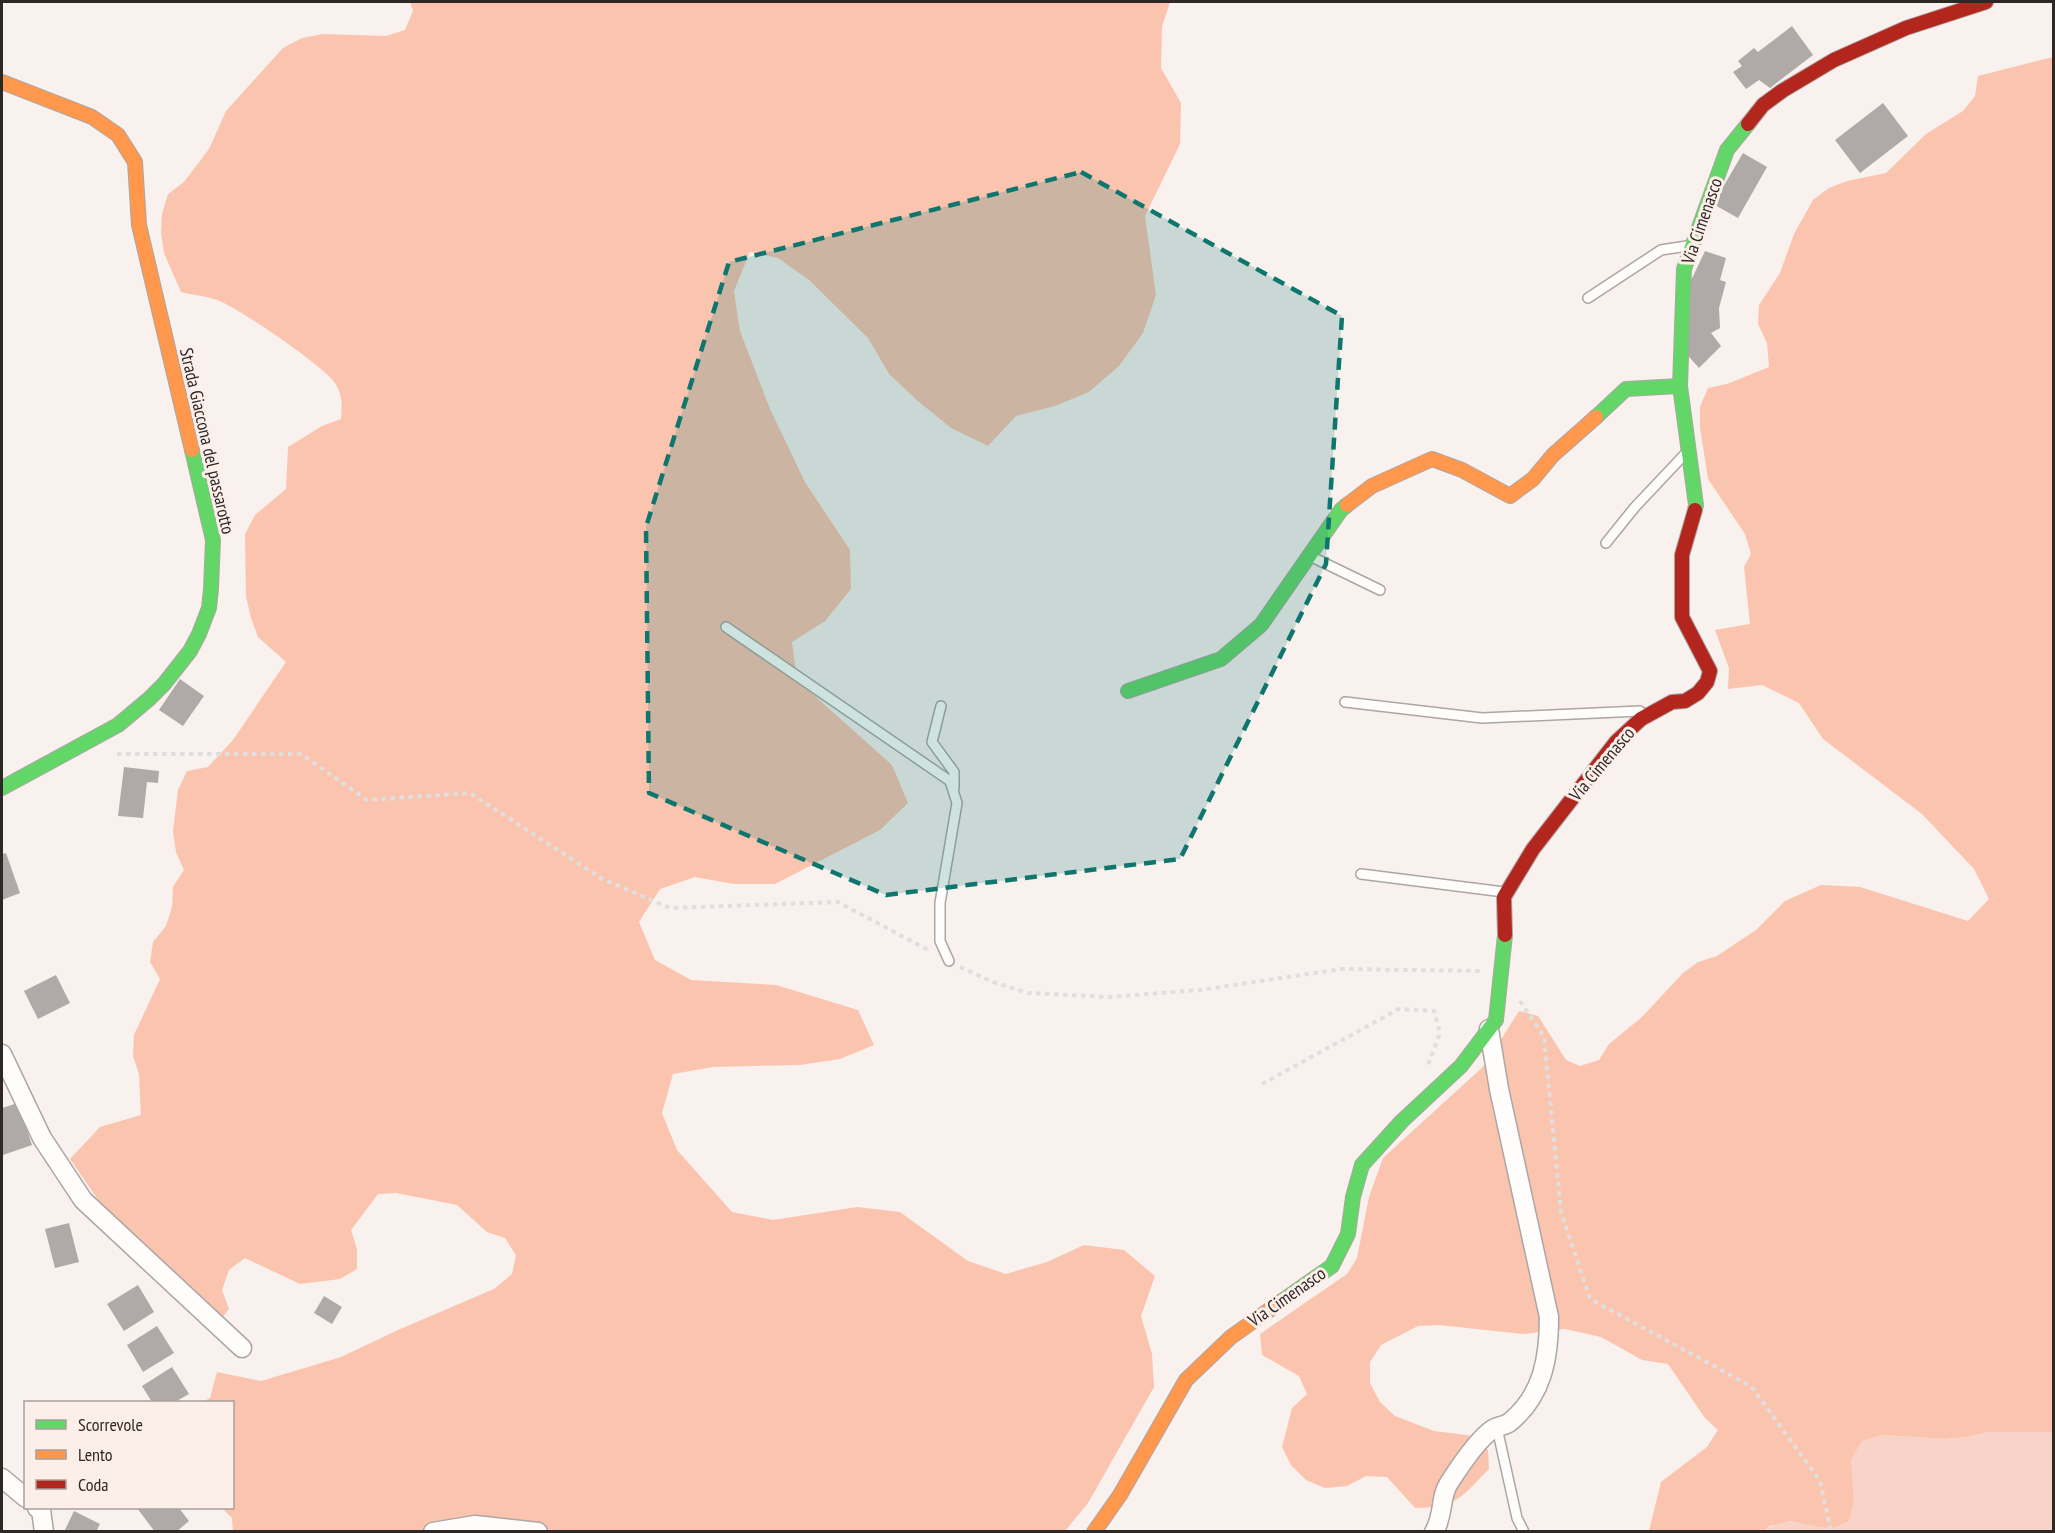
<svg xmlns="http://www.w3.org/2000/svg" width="2055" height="1533" font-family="'PT Sans Narrow',sans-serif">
  <rect width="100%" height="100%" fill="#f8f1ee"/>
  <path fill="#f7d4c7" d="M1988,1432H2053V1531L1765,1532C1781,1513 1810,1525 1831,1529L1854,1500L1851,1458L1861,1441L1882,1435L1945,1439L1967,1437Z"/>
  <g fill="#fbc4af">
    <path d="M410,2H1170L1162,27L1161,68L1181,103L1180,144L1145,216L1156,295L1143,333L1119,366L1089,392L1055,406L1016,416L988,446L951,428L919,402L889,374L868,338L809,280L778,258L750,252L734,291L740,331L770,409L805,482L850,550L851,589L825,621L792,642L797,680L892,765L908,803L880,830L775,884H734L695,877L660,889L639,922L655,960L691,980L776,985L858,1010L874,1045L840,1059L800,1065L713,1067L673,1074L662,1113L677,1150L732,1212L773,1220L857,1207L900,1212L968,1261L1006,1274L1047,1262L1084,1245L1124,1250L1155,1276L1141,1316L1152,1354L1154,1387L1088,1503L1065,1531H233L232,1518L222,1508H232V1402H202L210,1398L217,1372L261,1381L341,1357L398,1330L494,1289L512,1274L516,1255L505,1238L487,1232L457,1205L396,1193L378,1194L351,1230L357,1249V1269L340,1279L300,1284L245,1258L229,1270L222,1290L229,1309L223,1317L112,1220L70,1159L100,1127L141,1115L139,1074L133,1056L134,1035L160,979L150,962L153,942L166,926L172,907L173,887L184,870L176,852L173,831L178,790L187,771L208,767L233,740L286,662L258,637L251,618L246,596L245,534L255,515L286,489L288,447L322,426L341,419C342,405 343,396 335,383C325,367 236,306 217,300C206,296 193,295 181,292L164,253L161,233L162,214L168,194L184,182L209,149L226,111L283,48L302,38L323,34L386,36L405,30L413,11Z"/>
    <path d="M2053,57V1432H1988L1967,1437L1945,1439L1882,1435L1862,1441L1851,1459L1854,1500L1849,1521L1831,1529L1790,1521L1770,1526L1765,1531H1649L1661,1482L1707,1447L1718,1430L1705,1418L1668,1364L1642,1360L1601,1337L1565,1329L1523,1334L1439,1325L1418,1326L1381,1345L1370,1362V1383L1380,1402L1395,1416L1434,1431L1474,1436L1488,1450L1489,1469C1461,1497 1457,1508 1415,1508L1387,1477L1366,1476L1347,1486L1325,1488L1306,1480L1291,1465L1282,1447L1292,1408L1307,1394L1299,1376L1262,1355L1260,1334L1347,1274L1357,1258L1369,1197L1383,1158L1485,1065L1519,1011L1538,1016L1566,1060L1580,1066L1599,1060L1609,1044L1642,1017L1683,973L1698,962L1717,956L1756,930L1785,901L1821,885L1860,887L1968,921L1989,899L1974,869L1922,814L1823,739L1799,703L1762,685L1728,689L1729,668L1715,630L1750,624L1744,567L1751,554L1745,534L1708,479L1700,427V407L1708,388L1727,384L1769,367L1767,343L1758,324L1759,305L1780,273L1794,234L1813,200L1829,188L1847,181L1886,173L1926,134L1963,111L1975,96L1978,76Z"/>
  </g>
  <g fill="#afaaa8">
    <polygon points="1792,26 1813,55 1770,88 1759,80 1746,89 1733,72 1742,66 1738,61 1754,48 1758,52"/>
    <polygon points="1883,103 1908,136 1860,173 1835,140"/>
    <polygon points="1743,153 1767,167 1738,218 1713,204"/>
    <polygon points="1705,251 1726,258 1720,280 1726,282 1719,308 1720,328 1711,333 1721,346 1699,368 1684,351 1687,289"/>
    <polygon points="180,679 204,696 183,726 159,710"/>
    <polygon points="124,767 159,771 158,783 147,782 143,818 118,816"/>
    <polygon points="6,853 20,893 2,900 2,854"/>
    <polygon points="56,975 70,1003 38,1019 24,991"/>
    <polygon points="18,1103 32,1145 3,1155 2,1108"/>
    <polygon points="69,1223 79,1262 55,1268 45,1229"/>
    <polygon points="138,1285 154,1312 124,1331 107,1304"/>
    <polygon points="324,1296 342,1307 332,1324 314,1313"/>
    <polygon points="157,1326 174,1353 143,1372 127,1345"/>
    <polygon points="172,1367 189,1394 175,1402 152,1402 142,1386"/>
    <polygon points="137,1508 179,1508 189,1521 176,1532 155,1532"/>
    <polygon points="74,1511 100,1524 96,1532 64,1532"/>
  </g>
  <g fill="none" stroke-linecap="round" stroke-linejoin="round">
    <g stroke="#aca6a4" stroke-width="12">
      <g id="lane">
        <polyline points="1588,298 1661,250 1687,246"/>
        <polyline points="1606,543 1635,507 1685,454"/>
        <polyline points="1312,557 1380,590"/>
        <polyline points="726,627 950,781 957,803 940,903 940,941 949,961"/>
        <polyline points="1345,702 1482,718 1640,711"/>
        <polyline points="941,706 932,742 954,772 954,788"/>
        <polyline points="1361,874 1504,892"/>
        <polyline points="1497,1428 1517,1518 1524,1532"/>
      </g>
    </g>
    <g stroke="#aca6a4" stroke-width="21">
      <g id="street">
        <polyline points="2,1054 42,1138 83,1200 242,1348"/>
        <polyline points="2,1478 26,1498"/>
        <polyline points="37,1508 41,1510 44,1532"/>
        <polyline points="433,1532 475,1525 538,1532"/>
        <path d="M1434,1532C1444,1516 1440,1496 1449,1483C1458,1469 1479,1438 1493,1429C1498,1426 1505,1426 1510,1422C1543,1395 1549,1357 1549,1317L1499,1089L1489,1029"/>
      </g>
    </g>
    <g stroke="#aca6a4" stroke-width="16">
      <g id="fast">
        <polyline points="1596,417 1626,389 1680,386"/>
        <polyline points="1695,510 1696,505 1680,386 1684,269 1727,150 1748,124"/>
        <polyline points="1128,691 1221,659 1261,625 1341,510 1347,505"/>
        <polyline points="2,788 118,725 149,699 164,684 190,651 199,634 209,608 211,589 213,540 192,450"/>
        <polyline points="1282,1301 1332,1266 1348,1234 1353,1197 1362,1165 1402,1121 1461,1066 1496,1020 1505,935"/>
      </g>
    </g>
    <g stroke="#aca6a4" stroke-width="16">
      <g id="slow">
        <polyline points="2,82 92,117 118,135 135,162 139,225 192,450"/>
        <polyline points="1347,505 1372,486 1432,459 1462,470 1510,496 1533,479 1553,455 1596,417"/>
        <polyline points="1094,1532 1120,1495 1186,1380 1231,1337 1282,1301"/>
      </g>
    </g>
    <g stroke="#aca6a4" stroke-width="16">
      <g id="jam">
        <polyline points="1748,124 1763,105 1782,91 1834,60 1906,28 1986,2"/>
        <polyline points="1505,935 1504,897 1533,849 1616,742 1641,719 1672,702 1685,701 1698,693 1707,682 1710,671 1682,617 1682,555 1695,510"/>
      </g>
    </g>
    <g stroke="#e0dede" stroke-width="4" stroke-dasharray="4.5 4.5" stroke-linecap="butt">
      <polyline points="117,754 301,754 367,800 470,793 604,880 670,908 838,902 930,951"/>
      <polyline points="960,967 993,982 1028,993 1109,997 1200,990 1342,969 1480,971"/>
      <polyline points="1520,1001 1544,1037 1561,1212 1590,1299 1751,1386 1820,1481 1831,1532"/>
      <polyline points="1262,1084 1399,1009 1434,1011 1440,1033 1428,1065"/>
    </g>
    <use href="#lane" stroke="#fefdfc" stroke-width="9"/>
    <use href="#street" stroke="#fefdfc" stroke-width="18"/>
    <use href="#fast" stroke="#63d668" stroke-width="14"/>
    <use href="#slow" stroke="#ff974d" stroke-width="14"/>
    <use href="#jam" stroke="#b3261e" stroke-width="14"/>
  </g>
  <path fill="#0f766e" fill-opacity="0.2" stroke="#0f766e" stroke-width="4.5" stroke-dasharray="12 8" stroke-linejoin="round" d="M1081,172L1342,316L1326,564L1180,859L886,895L649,793L646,527L729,262Z"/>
  <g text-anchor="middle" stroke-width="6" stroke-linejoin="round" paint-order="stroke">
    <g font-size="18" fill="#2d2826" stroke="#fcefea">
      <text transform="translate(1702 221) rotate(-71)" y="6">Via Cimenasco</text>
      <text transform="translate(207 441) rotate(77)" y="6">Strada Giaccona del passarotto</text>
      <text transform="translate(1602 764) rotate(-50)" y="6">Via Cimenasco</text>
      <text transform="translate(1287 1297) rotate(-35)" y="6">Via Cimenasco</text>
    </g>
  </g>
  <rect width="2055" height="1533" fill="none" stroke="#2d2826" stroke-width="6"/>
  <rect x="24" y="1401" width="210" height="108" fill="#fcefea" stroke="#a99f9c" stroke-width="1.5"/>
  <rect x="36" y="1420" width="30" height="9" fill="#63d668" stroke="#a99f9c" stroke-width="1.5"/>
  <text x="78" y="1431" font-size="18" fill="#2d2826">Scorrevole</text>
  <rect x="36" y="1450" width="30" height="9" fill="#ff974d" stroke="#a99f9c" stroke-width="1.5"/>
  <text x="78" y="1461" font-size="18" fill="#2d2826">Lento</text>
  <rect x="36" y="1480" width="30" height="9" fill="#b3261e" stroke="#a99f9c" stroke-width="1.5"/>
  <text x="78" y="1491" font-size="18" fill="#2d2826">Coda</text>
</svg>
